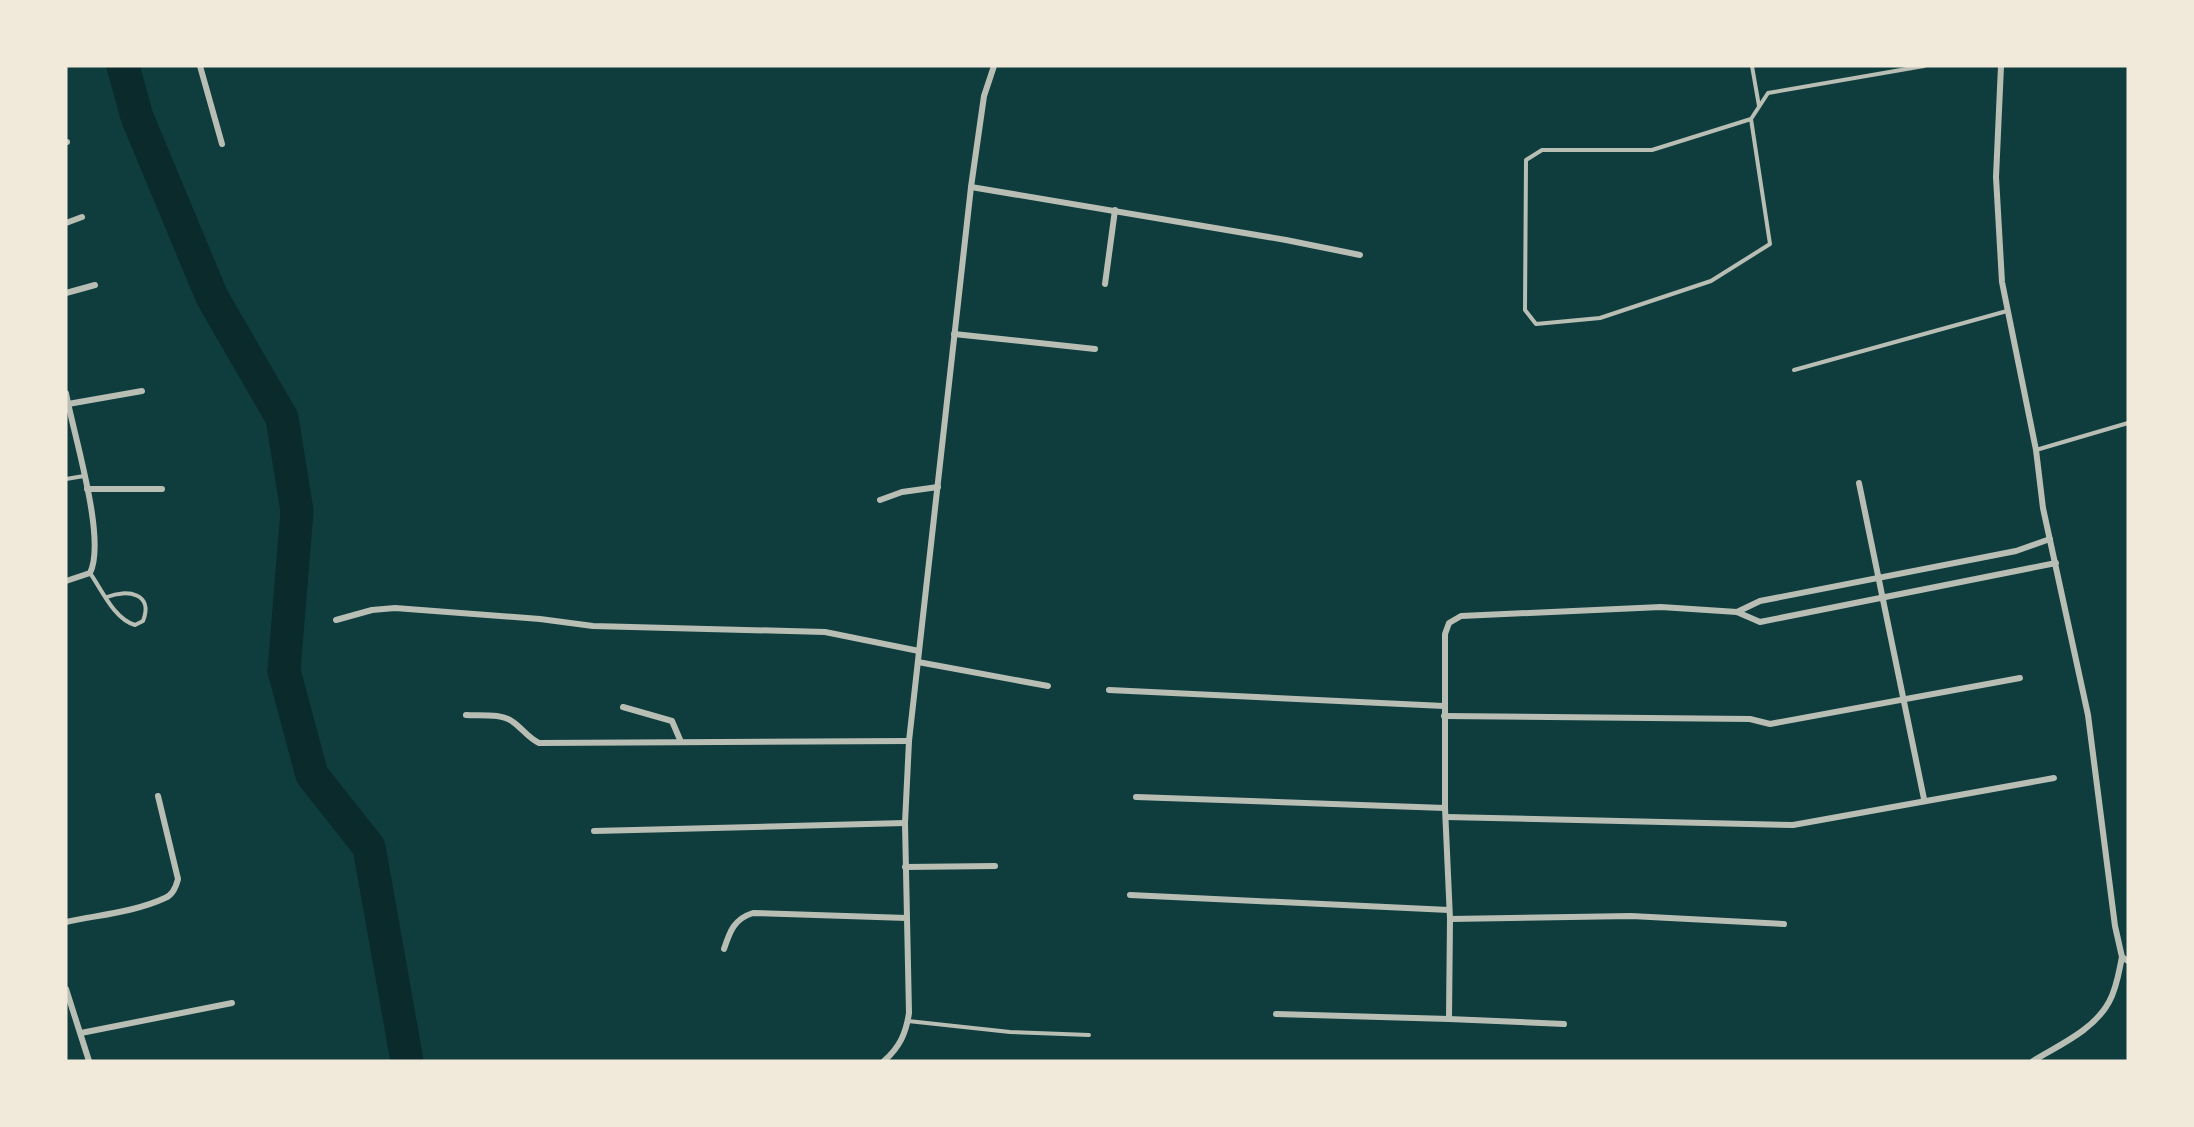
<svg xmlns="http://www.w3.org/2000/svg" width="2194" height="1127" font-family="'PT Sans',sans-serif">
  <rect width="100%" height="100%" fill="#0f3d3e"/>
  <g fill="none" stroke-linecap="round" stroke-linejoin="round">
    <polyline stroke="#0a2a2b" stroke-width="33" points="123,66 137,117 212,297 282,418 297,511 284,671 312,775 369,847 407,1061"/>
    <g stroke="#b8beb3" stroke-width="4">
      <polyline points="1752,66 1759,106"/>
      <polyline points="1751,119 1770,244 1711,281 1600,318 1536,324 1525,310 1526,160 1542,150 1652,150 1751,119 1768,93 1924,66"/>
      <polyline points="1794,370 2007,311"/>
      <polyline points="2036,450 2128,423"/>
      <polyline points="66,479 84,476"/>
      <path d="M90,573C102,590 114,619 135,625L143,621C154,593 127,589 107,597"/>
      <polyline points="908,1021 1010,1032 1089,1035"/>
    </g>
    <g stroke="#b8beb3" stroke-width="6">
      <polyline points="200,66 222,144"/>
      <polyline points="2001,66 1996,177 2002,282 2036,450 2043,508 2088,715 2115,926 2122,957 2128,961"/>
      <polyline points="66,142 67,142"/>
      <polyline points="971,187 1286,240 1360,255"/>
      <polyline points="66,223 82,217"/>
      <polyline points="1105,284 1115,210"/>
      <polyline points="66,293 95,285"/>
      <polyline points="954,334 1095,349"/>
      <path d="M66,393C73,433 107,539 90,573L66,581"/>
      <polyline points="68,404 142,391"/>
      <polyline points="1859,483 1924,799"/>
      <polyline points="87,489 162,489"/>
      <polyline points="880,500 902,492 938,487"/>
      <polyline points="1737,612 1760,601 2016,551 2050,539"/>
      <polyline points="336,620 372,610 395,608 540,619 593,626 825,632 919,651"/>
      <polyline points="918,662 1048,686"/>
      <polyline points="1109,690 1444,706"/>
      <polyline points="623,707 672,721 681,742"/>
      <path d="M466,715C480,716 502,713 513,722C523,729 528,738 539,743L909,741"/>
      <polyline points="1444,716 1750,719 1770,724 2020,678"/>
      <polyline points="1136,797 1445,808"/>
      <polyline points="1446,817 1793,825 2054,778"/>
      <polyline points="594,831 905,823"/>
      <polyline points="905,867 995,866"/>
      <polyline points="1130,895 1449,910"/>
      <path d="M66,922C98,915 135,912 165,898C173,895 176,887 178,879L158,796"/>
      <polyline points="1784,924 1631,916 1450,919 1445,808 1445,634 1449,623 1461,616 1661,607 1737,612 1760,622 2056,563"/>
      <path d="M724,949C730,931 734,919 753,913L907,918"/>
      <polyline points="66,989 89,1061"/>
      <polyline points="1276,1014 1449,1019 1450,919"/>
      <polyline points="1449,1019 1564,1024"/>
      <polyline points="81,1033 232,1003"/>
      <path d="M884,1061C900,1047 906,1033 909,1013L905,823L909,741L971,187L984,96L994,66"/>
      <path d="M2033,1061C2059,1045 2094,1030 2109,1002C2117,988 2119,971 2122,957"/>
    </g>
  </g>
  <rect width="2194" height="1127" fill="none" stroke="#f1e9da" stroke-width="135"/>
</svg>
